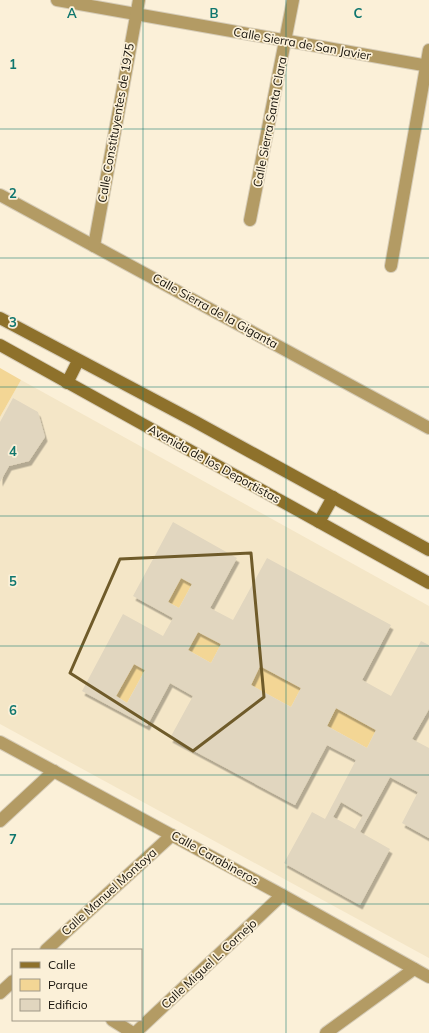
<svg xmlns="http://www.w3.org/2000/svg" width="429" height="1033" font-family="Mulish,sans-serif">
  <defs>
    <filter id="shadow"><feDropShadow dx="2.5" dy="4.5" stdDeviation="0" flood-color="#0004"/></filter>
  </defs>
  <rect width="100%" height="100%" fill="#fbf0d8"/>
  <polygon fill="#f4e6c7" points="21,380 429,606 429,958 0,724 0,417"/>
  <g fill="#f3d695">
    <polygon points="0,368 21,380 0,417"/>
    <polygon points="181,578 192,584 179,608 168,602"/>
    <polygon points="198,632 221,644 211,663 188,650"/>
    <polygon points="134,664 145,670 127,703 116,696"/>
    <polygon points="260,666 301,688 291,707 251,685"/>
    <polygon points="336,708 376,730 367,748 327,726"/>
  </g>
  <g fill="#e1d6bf" fill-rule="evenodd" filter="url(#shadow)">
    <polygon points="13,398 38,412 45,437 29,461 9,466 0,482 0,422"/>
    <path d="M173,522L237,558L210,608L233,620L267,558L391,625L362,680L391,696L421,641L429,645V709L412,739L429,748V838L402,823L418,792L390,777L360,832L390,849L360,905L284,863L312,812L325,819L356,760L327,745L295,805L170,738L193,696L170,683L147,726L82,691L123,614L163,636L173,618L133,596ZM181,578L192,584L179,608L168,602ZM198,632L221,644L211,663L188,650ZM134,664L145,670L127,703L116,696ZM260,666L301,688L291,707L251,685ZM336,708L376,730L367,748L327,726ZM341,802L363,815L355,829L333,817Z"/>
  </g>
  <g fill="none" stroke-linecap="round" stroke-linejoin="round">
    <g stroke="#d6ccb7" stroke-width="14">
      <g id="street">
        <polyline points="57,0 429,66"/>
        <polyline points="0,195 429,428"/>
        <polyline points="250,220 293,0"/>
        <polyline points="94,246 139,0"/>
        <polyline points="391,266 429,50"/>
        <polyline points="0,742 282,895 429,977"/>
        <polyline points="0,821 54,771"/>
        <polyline points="46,950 172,835"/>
        <polyline points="0,993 13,981"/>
        <polyline points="112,1020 133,1033"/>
        <polyline points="135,1033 282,895"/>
        <polyline points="326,1033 414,969"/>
      </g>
    </g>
    <g stroke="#d6ccb7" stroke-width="14">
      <g id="secondary">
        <polyline points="0,318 194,421 429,550"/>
        <polyline points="0,345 429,583"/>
        <polyline points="67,383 78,361"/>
        <polyline points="319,522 333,497"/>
      </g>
    </g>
    <use href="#street" stroke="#b39b64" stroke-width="12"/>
    <use href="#secondary" stroke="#8e712b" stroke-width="12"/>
  </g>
  <path fill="none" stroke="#6f5b2a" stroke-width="3" stroke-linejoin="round" d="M251,553L264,697L193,751L70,673L120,559Z"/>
  <path fill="none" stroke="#0f766e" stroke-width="1" stroke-opacity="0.55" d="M143,0V1033M286,0V1033M0,129H429M0,258H429M0,387H429M0,516H429M0,646H429M0,775H429M0,904H429"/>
  <g text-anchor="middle" stroke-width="3.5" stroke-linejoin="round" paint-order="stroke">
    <g font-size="12" fill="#16120a" stroke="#fbf0d8">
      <text transform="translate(302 44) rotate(10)" y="4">Calle Sierra de San Javier</text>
      <text transform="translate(270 122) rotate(-79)" y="4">Calle Sierra Santa Clara</text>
      <text transform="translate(116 123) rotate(-80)" y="4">Calle Constituyentes de 1975</text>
      <text transform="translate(215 311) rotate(29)" y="4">Calle Sierra de la Giganta</text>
      <text transform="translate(214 464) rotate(29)" y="4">Avenida de los Deportistas</text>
      <text transform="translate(215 858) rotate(29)" y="4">Calle Carabineros</text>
      <text transform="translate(109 892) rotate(-42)" y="4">Calle Manuel Montoya</text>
      <text transform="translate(209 964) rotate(-43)" y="4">Calle Miguel L. Cornejo</text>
    </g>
  </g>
  <g font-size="13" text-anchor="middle" font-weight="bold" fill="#0f766e" stroke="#fbf0d8" stroke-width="3.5" stroke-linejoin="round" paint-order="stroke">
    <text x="72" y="18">A</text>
    <text x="214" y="18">B</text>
    <text x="358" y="18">C</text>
    <text x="13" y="69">1</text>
    <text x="13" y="198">2</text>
    <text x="13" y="327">3</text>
    <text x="13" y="456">4</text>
    <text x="13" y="586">5</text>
    <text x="13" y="715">6</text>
    <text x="13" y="844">7</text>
  </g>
  <rect x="12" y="949" width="130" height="72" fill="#fbf0d8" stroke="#9f9786"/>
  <rect x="20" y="962" width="20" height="6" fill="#8e712b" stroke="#9f9786"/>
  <text x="48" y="969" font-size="12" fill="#16120a">Calle</text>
  <rect x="20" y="979" width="20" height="12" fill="#f3d695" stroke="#9f9786"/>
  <text x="48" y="989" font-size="12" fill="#16120a">Parque</text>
  <rect x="20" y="999" width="20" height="12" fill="#e1d6bf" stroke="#9f9786"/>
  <text x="48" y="1009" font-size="12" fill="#16120a">Edificio</text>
</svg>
